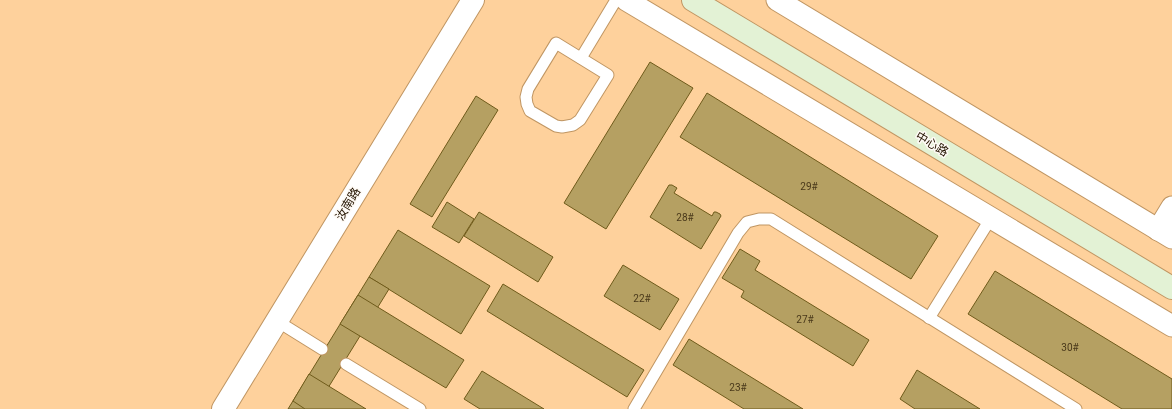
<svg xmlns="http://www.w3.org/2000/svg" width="1172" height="409" font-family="Roboto,'Noto Sans SC',sans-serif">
  <rect width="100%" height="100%" fill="#fed19c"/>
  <g fill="#b5a062" stroke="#6f5b1b">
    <polygon points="650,62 693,88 606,229 564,203"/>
    <polygon points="707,93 938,236 911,279 680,137"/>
    <polygon points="476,96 498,110 432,217 410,204"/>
    <polygon points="669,185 672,185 677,188 674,193 712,216 714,212 716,212 720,214 721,216 701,249 650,217"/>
    <polygon points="447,202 474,219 459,243 432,227"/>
    <polygon points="479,212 553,257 538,282 464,236"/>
    <polygon points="398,230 490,286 461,334 369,277"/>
    <polygon points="740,249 760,261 755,270 869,340 853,366 741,297 744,291 722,278"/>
    <polygon points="623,265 679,299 660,330 604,296"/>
    <polygon points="995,271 1172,379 1172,409 1122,409 968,314"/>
    <polygon points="369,277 389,289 315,409 288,409"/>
    <polygon points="503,284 644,370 627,397 487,311"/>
    <polygon points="358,295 464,360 446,388 340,324"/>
    <polygon points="689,339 803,409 744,409 673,365"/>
    <polygon points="917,370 980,409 915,409 900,399"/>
    <polygon points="482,371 544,409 480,409 464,399"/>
    <polygon points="309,374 366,409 305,409 293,401"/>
  </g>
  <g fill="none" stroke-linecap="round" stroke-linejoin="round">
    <g stroke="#c09663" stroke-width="13">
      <g id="service">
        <polygon points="556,43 608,75 580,120 573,125 562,127 556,126 530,111 527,104 526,97 528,89"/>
        <polyline points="581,58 616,0"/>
        <polyline points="929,318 991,218"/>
        <polyline points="277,321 322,349"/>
        <polyline points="346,364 420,409"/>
        <polyline points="634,409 738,233 747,222 759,219 771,219 1076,409"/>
      </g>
    </g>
    <g stroke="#c09663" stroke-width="23">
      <g id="minor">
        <polyline points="626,0 1172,326"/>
        <polyline points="777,0 1172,238"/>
        <polyline points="1158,230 1172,207"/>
      </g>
    </g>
    <g stroke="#c09663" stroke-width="24">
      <polyline id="tertiary" points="223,409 473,0"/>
    </g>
    <g stroke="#c09663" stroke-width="24">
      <polyline id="secondary" points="693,0 1172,288"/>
    </g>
    <use href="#service" stroke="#fff" stroke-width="11"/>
    <use href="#minor" stroke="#fff" stroke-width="21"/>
    <use href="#tertiary" stroke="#fff" stroke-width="22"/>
    <use href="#secondary" stroke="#e3f2d5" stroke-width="22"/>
  </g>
  <g text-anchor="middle" stroke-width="3" stroke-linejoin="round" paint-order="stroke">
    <g font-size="10" fill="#49381a">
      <text x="809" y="190">29#</text>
      <text x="685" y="221">28#</text>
      <text x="642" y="302">22#</text>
      <text x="805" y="323">27#</text>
      <text x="1070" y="351">30#</text>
      <text x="738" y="391">23#</text>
    </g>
    <g font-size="12" fill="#251502" stroke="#fefaf5">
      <text transform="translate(932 144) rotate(31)" y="4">中心路</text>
      <text transform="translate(348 204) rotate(-59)" y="4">汝南路</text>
    </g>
  </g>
</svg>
